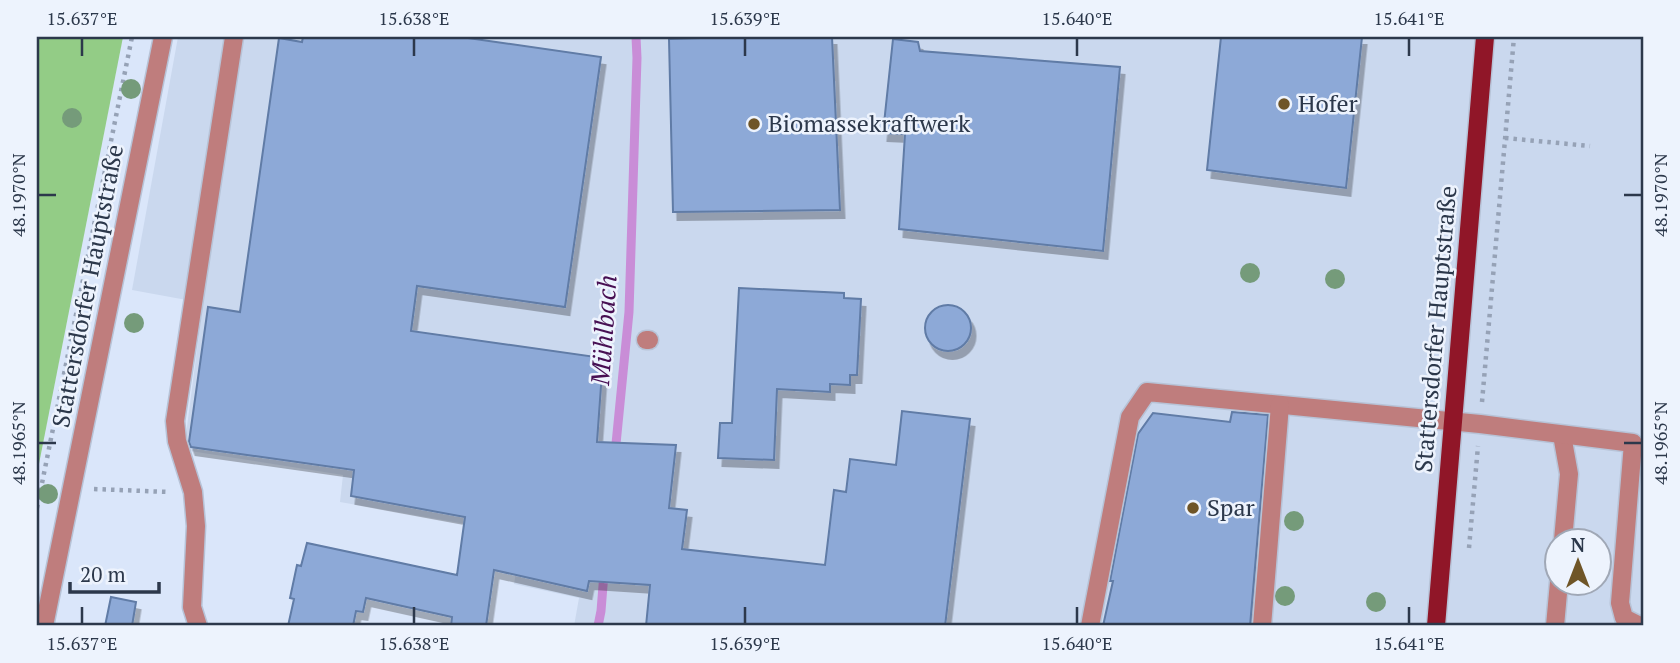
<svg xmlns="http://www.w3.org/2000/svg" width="1680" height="663" font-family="'PT Serif',serif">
  <defs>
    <filter id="shadow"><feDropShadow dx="4.5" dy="8" stdDeviation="0" flood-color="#0004"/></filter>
  </defs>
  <rect width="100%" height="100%" fill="#dae6fa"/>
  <path fill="#cad8ee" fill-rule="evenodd" d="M178,37H1643V626H574L579,598L514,584L523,534L340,502L343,475L184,450L203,303L132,290ZM1558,540H1600V582H1558Z"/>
  <polygon fill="#93cc86" points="37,37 123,37 37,474"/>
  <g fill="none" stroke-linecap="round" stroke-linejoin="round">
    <g stroke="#c98dd7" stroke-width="9">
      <polyline points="615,454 629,312 637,58 636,37"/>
      <polyline points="598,626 601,611 604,573"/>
    </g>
  </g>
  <g fill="#8da9d7" stroke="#607ba6" stroke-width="2" filter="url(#shadow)">
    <polygon points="303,37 461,37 601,57 565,307 417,286 411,331 603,358 597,442 676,445 669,508 687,510 682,549 825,565 834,490 846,492 850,459 896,465 902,411 970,419 945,626 646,626 650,585 589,581 587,591 494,570 486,626 451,626 452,617 366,598 363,612 356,611 353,626 288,626 294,599 290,598 297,565 301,566 307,543 457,575 465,517 351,496 354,470 191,447 189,442 208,307 240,312 279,38 302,42"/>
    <polygon points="732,37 832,37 840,210 673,212 669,39"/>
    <polygon points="1221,37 1362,37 1346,188 1207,170"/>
    <polygon points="893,39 918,42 920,51 1120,67 1103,251 899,229 905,134 883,133"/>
    <polygon points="739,288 844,293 844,298 861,299 857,375 850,375 850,385 830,384 830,392 777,389 774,460 718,458 720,423 732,423"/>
    <circle cx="948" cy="328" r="23"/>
    <polygon points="1232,412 1268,415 1250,626 1103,626 1113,581 1110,581 1138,434 1153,413 1230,422"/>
    <polygon points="111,597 136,602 132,626 105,626"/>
  </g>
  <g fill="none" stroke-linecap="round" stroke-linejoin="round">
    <g stroke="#b7c3d7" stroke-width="21">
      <g id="minor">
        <polyline points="646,340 649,340"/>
        <polyline points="1562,435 1569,474 1563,540"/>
        <polyline points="44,626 163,37"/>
        <polyline points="198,626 192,607 196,526 193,492 177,441 175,421 234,37"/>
        <polyline points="1090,626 1130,417 1147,392 1480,424 1633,443 1620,603 1624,618 1638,625 1643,626"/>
        <polyline points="1262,626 1280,405"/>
        <polyline points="1555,626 1559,582"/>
      </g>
    </g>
    <g stroke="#b7c3d7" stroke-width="21">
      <polyline id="major" points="1436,626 1485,37"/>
    </g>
    <g stroke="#96a2b6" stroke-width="4.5" stroke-dasharray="3.5 5" stroke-linecap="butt">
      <polyline points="1505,138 1590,146"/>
      <polyline points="1482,402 1514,37"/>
      <polyline points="94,489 169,492"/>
      <polyline points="37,508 132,37"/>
      <polyline points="1469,548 1478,446"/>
    </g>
    <use href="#minor" stroke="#bf7d7d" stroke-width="18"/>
    <use href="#major" stroke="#901628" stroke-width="18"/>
  </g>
  <g fill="#759b7a">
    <circle cx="131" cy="89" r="10"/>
    <circle cx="72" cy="118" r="10"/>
    <circle cx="1250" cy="273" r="10"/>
    <circle cx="1335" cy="279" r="10"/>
    <circle cx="134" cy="323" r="10"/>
    <circle cx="48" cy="494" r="10"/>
    <circle cx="1294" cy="521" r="10"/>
    <circle cx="1285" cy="596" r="10"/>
    <circle cx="1376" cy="602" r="10"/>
  </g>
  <path fill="none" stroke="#2c384b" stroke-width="2.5" d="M82,38V56M414,38V56M745,38V56M1077,38V56M1409,38V56M38,195H56M1624,195H1642M38,443H56M1624,443H1642M82,607V624M414,607V624M745,607V624M1077,607V624M1409,607V624"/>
  <g fill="#6f5527" stroke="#edf3fd" stroke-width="2.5">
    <circle cx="1284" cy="104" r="7"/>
    <circle cx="754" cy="124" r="7"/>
    <circle cx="1193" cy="508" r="7"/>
  </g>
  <g text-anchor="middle" stroke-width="5" stroke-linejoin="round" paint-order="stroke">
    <g font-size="24" fill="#2c384b" stroke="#edf3fd" text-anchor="start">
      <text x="1298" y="112">Hofer</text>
      <text x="768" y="132">Biomassekraftwerk</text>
      <text x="1207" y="516">Spar</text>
    </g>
    <g font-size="24" fill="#2c384b" stroke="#edf3fd">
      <text transform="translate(88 286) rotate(-79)" y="8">Stattersdorfer Hauptstraße</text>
      <text transform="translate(1436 329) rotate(-85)" y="8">Stattersdorfer Hauptstraße</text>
    </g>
    <g font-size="26" font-style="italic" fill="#470f53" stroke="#edf3fd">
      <text transform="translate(604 330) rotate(-86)" y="9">Mühlbach</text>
    </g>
  </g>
  <rect width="1680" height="663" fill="none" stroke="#edf3fd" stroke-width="77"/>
  <g transform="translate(1578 562)"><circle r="33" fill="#edf3fd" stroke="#a0a8b6" stroke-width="2"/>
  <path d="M0-5L12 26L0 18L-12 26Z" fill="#6f5527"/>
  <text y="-10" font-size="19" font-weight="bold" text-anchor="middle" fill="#2c384b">N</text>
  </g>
  <path d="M70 582v10h89v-10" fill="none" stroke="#2c384b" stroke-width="3.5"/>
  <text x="80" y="582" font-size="21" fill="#2c384b" stroke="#edf3fd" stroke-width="5" paint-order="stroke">20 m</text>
  <rect x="38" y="38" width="1604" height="586" fill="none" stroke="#2c384b" stroke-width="2.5"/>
  <g font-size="18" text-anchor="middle" fill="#2c384b">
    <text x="82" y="25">15.637°E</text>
    <text x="414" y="25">15.638°E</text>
    <text x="745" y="25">15.639°E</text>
    <text x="1077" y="25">15.640°E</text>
    <text x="1409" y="25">15.641°E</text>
    <text transform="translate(19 195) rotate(-90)" y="6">48.1970°N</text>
    <text transform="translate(1661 195) rotate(-90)" y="6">48.1970°N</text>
    <text transform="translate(19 443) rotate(-90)" y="6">48.1965°N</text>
    <text transform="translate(1661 443) rotate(-90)" y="6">48.1965°N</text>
    <text x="82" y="650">15.637°E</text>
    <text x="414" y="650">15.638°E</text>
    <text x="745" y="650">15.639°E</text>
    <text x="1077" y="650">15.640°E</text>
    <text x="1409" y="650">15.641°E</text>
  </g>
</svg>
